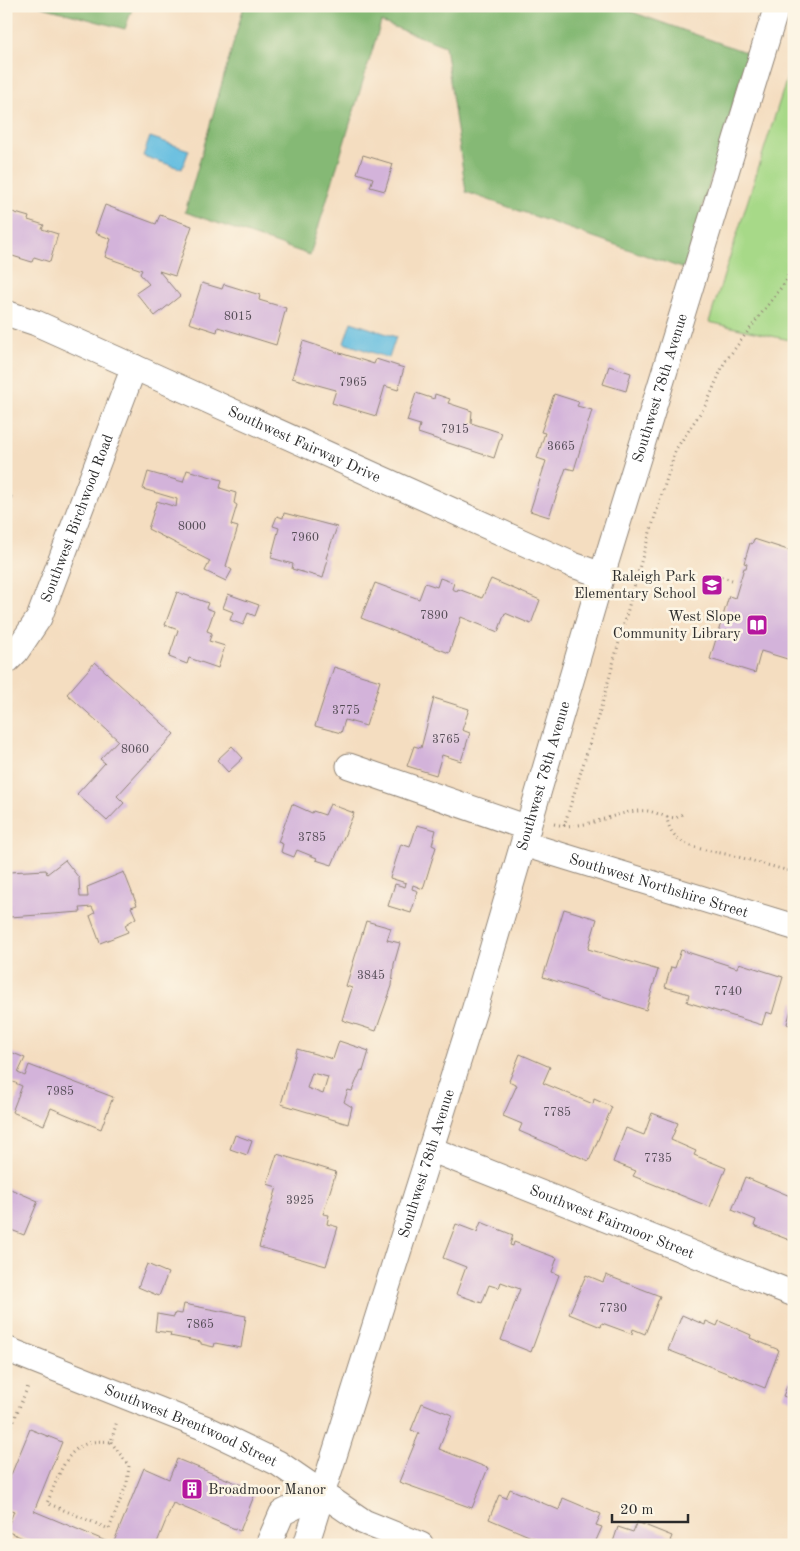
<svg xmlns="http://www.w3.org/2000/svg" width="800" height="1551" font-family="'Old Standard TT',serif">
  <rect width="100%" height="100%" fill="#fcf5e5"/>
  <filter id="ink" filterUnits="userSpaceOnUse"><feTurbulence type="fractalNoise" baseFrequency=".02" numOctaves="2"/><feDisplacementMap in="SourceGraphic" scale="10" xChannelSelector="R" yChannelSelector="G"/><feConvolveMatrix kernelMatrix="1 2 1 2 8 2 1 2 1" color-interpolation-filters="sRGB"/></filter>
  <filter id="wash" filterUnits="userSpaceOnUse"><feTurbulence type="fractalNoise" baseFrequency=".0096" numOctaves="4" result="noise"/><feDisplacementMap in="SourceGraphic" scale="20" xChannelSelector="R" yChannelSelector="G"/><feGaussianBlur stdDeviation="1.12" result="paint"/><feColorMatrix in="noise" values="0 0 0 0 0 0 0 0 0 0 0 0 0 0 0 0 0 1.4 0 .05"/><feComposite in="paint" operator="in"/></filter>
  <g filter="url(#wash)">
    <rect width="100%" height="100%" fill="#f4ddc0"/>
    <polygon fill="#a7d988" stroke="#69825a" points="794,56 794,341 709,322"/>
    <g fill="#85b974" stroke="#587250">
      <polygon points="39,6 133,6 125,29"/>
      <polygon points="244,6 615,6 748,53 684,269 466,192 445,46 381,22 310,255 185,212"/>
    </g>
    <g fill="#63bde0" stroke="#477486">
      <polygon points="150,137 189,150 182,169 143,156"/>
      <polygon points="351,322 396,337 389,358 344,343"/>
    </g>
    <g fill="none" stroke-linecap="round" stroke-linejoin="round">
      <polyline stroke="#63bde0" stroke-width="8" points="393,6 401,6"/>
    </g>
    <g id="blocks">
      <g fill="#d3b3da" fill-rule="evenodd">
        <polygon points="363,155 393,164 385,191 370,187 373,178 357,173"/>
        <polygon points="105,205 156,224 160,215 192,226 175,276 159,271 180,296 155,316 136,293 149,284 140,274 142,270 105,257 111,239 95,233"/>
        <polygon points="12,212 29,217 28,220 44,225 42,229 58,234 50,262 34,257 32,262 6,254 6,213 11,214"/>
        <polygon points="202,283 222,289 224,284 260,295 259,300 286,308 276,345 218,327 217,332 189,323"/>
        <polygon points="303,341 374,364 376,359 404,368 398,390 385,386 376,416 332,403 336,390 292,378"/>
        <polygon points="609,366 631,373 626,391 603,384"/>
        <polygon points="416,393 434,399 435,394 450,399 448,403 472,411 471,423 502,433 494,458 418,433 420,425 407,421"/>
        <polygon points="554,394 579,402 577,406 592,410 574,470 566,468 549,517 530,511 546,461 537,458 545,433 541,432"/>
        <polygon points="187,470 222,480 220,488 236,493 234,503 237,505 231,525 238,527 226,566 232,570 226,581 205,571 210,561 148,529 157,501 176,507 177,499 143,489 148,472 183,482"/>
        <polygon points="6,495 12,496 7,513 6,513"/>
        <polygon points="284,513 337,527 326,558 328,559 323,578 292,569 293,564 271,558 279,528 273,526 277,516 283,518"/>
        <polygon points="754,539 794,552 794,661 761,651 755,673 710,659 729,596 735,598 744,568 746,568 747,564 744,563 750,543 752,544"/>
        <polygon points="440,578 454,583 452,589 457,591 458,589 482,598 491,579 540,600 531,624 505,613 498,632 461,617 449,653 361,618 375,583 419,599 425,583 437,587"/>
        <polygon points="177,592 208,603 206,608 214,611 207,631 212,633 209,641 225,646 218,668 189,658 187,664 169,657 178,630 165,625"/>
        <polygon points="228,594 259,605 255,616 248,613 243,625 230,620 233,612 223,608"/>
        <polygon points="95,662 174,734 117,796 124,803 107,821 77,794 105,763 100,759 118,740 67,694"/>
        <polygon points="334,667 380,681 366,726 345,720 341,733 315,726"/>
        <polygon points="434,698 469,709 462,730 470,733 461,761 442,755 436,775 407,766 414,746 421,748"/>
        <polygon points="232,746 243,758 228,772 217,760"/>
        <polygon points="292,804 312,813 313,811 325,815 330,804 354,813 332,865 316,860 317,858 297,850 294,857 281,852 283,844 278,842"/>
        <polygon points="417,825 436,830 432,845 436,847 423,889 413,885 412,889 418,891 411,913 388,906 395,884 405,887 406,883 390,878 401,844 410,847"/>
        <polygon points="65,860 79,878 80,897 88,897 87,887 124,872 137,905 131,907 136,918 125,925 128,932 100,943 90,916 95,913 92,907 80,908 81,912 10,917 8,904 6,904 6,875 9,875 9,872 46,870 47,874"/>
        <polygon points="564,909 597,919 588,949 658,970 646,1010 543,977"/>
        <polygon points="366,921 391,928 387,940 400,943 394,964 392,986 376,1031 342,1020 352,988 346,986"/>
        <polygon points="681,950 737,968 739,963 783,977 772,1014 766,1012 762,1025 687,1002 689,994 665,987 671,967 675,968"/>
        <polygon points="793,1002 794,1002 794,1027 787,1024"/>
        <path d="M339,1041L369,1051L363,1071L361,1070L352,1091L348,1090L344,1102L352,1107L348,1124L281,1104L297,1049L333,1059ZM312,1073L328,1077L323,1094L307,1088Z"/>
        <polygon points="6,1050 25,1058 18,1073 25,1076 29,1065 113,1097 101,1129 51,1108 44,1125 12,1112 22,1086 6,1079"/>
        <polygon points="520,1054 550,1067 543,1083 593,1104 594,1099 612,1107 589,1161 519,1131 522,1124 503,1116 517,1085 509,1081"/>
        <polygon points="652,1113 678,1123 671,1140 696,1151 694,1155 726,1168 710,1207 633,1176 636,1171 613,1162 626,1128 644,1135"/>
        <polygon points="235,1135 252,1141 247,1155 230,1149"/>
        <polygon points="277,1154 336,1172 323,1214 329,1215 327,1224 338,1227 326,1266 259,1247 277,1187 267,1184"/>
        <polygon points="745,1177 790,1196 794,1188 794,1242 754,1226 756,1220 732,1210"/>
        <polygon points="6,1187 38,1201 24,1235 6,1228"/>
        <polygon points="481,1222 513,1235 510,1245 513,1246 514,1242 557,1258 552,1272 559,1275 531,1352 501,1340 520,1289 501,1282 499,1288 489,1285 482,1303 456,1294 466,1267 443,1258 456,1224 477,1232"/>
        <polygon points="147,1264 168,1273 159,1296 138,1287"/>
        <polygon points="586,1275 603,1282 606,1275 660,1296 645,1334 633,1329 632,1334 602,1323 601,1327 569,1314"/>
        <polygon points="184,1304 246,1316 241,1348 215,1343 214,1347 201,1344 201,1342 170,1336 171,1333 155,1331 157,1314 174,1317 175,1313 182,1314"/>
        <polygon points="682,1315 705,1325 706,1321 717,1326 719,1321 751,1335 750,1338 779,1350 765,1388 668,1350"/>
        <polygon points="794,1370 794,1400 783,1396"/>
        <polygon points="422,1403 452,1415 439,1449 488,1468 472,1508 399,1482 419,1433 411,1430"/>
        <polygon points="30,1429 62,1442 34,1511 113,1544 144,1468 169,1479 177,1459 256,1491 240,1531 173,1503 156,1545 40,1545 6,1531 14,1511 6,1508 6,1487"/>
        <polygon points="510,1489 559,1510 563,1498 601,1514 596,1525 602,1527 594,1545 550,1545 489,1519 499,1495 506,1498"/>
        <polygon points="637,1522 672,1536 670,1541 679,1545 612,1545 618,1527 633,1532"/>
      </g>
    </g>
  </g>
  <g filter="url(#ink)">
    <use href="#blocks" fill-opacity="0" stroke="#908476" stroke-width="1"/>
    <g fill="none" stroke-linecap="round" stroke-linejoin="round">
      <g stroke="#908476" stroke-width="27">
        <g id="minor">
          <path id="s1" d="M6,313L36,323L134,367L573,565L602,575"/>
          <path id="s2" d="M6,662L16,652L39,618L134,367"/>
          <polyline points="349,766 528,828"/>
          <path id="s3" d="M524,844L794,927"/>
          <path id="s4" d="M430,1149L794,1294"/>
          <path id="s5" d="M6,1349L205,1428L278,1463L364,1522L421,1545"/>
          <polyline points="268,1545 282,1513 322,1493"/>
          <path id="s6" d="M306,1545L474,1011L602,575L777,6"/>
        </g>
      </g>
      <g stroke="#908476" stroke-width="3" stroke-dasharray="1 4" stroke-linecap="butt">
        <polyline points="712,574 732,580"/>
        <polyline points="667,817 676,818 685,812"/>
        <path d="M554,824C589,832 618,808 648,811C654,812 661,815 667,817C670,849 706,849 730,855C752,860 772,867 794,872"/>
        <polyline points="564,826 602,704 642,558 676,449 707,403 724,363 786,281 794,254"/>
        <polyline points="6,1439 29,1384"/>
        <path d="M111,1442L129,1466L127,1483L109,1529L47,1503C62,1470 67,1436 111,1442L117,1421"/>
      </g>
      <use href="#minor" stroke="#fff" stroke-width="25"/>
    </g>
  </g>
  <defs>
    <g id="school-square" transform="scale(1.125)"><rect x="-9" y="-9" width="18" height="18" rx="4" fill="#b5179e" stroke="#fcf5e5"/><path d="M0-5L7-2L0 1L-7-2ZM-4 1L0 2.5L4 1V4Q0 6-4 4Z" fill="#fff"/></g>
    <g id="library-square" transform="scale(1.125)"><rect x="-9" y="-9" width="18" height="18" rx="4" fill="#b5179e" stroke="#fcf5e5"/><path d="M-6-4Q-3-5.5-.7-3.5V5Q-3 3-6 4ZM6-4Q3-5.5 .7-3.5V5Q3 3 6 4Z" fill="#fff"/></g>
    <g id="building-square" transform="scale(1.125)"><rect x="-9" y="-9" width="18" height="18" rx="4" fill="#b5179e" stroke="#fcf5e5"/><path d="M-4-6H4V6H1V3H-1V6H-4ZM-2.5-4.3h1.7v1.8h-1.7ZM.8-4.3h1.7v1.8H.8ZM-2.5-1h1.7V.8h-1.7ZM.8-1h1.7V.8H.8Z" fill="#fff"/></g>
  </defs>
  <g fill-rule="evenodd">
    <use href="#school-square" x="712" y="585"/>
    <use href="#library-square" x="757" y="625"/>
    <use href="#building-square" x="192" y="1489"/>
  </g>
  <g text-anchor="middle" stroke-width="5" stroke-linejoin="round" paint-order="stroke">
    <g font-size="12" fill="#554d57">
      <text x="238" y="320">8015</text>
      <text x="353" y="386">7965</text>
      <text x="455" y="433">7915</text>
      <text x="561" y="450">3665</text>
      <text x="192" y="530">8000</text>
      <text x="305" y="541">7960</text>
      <text x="434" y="619">7890</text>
      <text x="346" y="714">3775</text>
      <text x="446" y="743">3765</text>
      <text x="135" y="753">8060</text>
      <text x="312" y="841">3785</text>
      <text x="371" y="979">3845</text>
      <text x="728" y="995">7740</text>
      <text x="60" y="1095">7985</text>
      <text x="557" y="1116">7785</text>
      <text x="658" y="1162">7735</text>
      <text x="300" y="1204">3925</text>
      <text x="613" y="1312">7730</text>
      <text x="200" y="1328">7865</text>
    </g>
    <g font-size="15" fill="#2b2b2b" stroke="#fcf5e5">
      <text dy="5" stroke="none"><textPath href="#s6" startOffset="1210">Southwest 78th Avenue</textPath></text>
      <text dy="5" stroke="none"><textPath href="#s1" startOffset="326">Southwest Fairway Drive</textPath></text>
      <text dy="5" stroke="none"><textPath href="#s2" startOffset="162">Southwest Birchwood Road</textPath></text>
      <text dy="5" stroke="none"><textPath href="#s6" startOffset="805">Southwest 78th Avenue</textPath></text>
      <text dy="5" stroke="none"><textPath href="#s3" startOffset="141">Southwest Northshire Street</textPath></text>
      <text dy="5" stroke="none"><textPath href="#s6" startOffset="400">Southwest 78th Avenue</textPath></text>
      <text dy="5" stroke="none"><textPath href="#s4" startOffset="196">Southwest Fairmoor Street</textPath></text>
      <text dy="5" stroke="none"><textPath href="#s5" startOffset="200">Southwest Brentwood Street</textPath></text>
    </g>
    <g font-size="15" fill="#2b2b2b" stroke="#fcf5e5" text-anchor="end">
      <text x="696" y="581">Raleigh Park<tspan x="696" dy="17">Elementary School</tspan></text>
      <text x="741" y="621">West Slope<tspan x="741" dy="17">Community Library</tspan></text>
      <text x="208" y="1494" text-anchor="start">Broadmoor Manor</text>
    </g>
  </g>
  <rect width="800" height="1551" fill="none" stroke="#fcf5e5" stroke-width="25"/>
  <path d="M612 1514v8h76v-8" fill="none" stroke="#2b2b2b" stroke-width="2.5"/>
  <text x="620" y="1514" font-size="15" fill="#2b2b2b" stroke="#fcf5e5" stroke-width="4" paint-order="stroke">20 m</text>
</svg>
